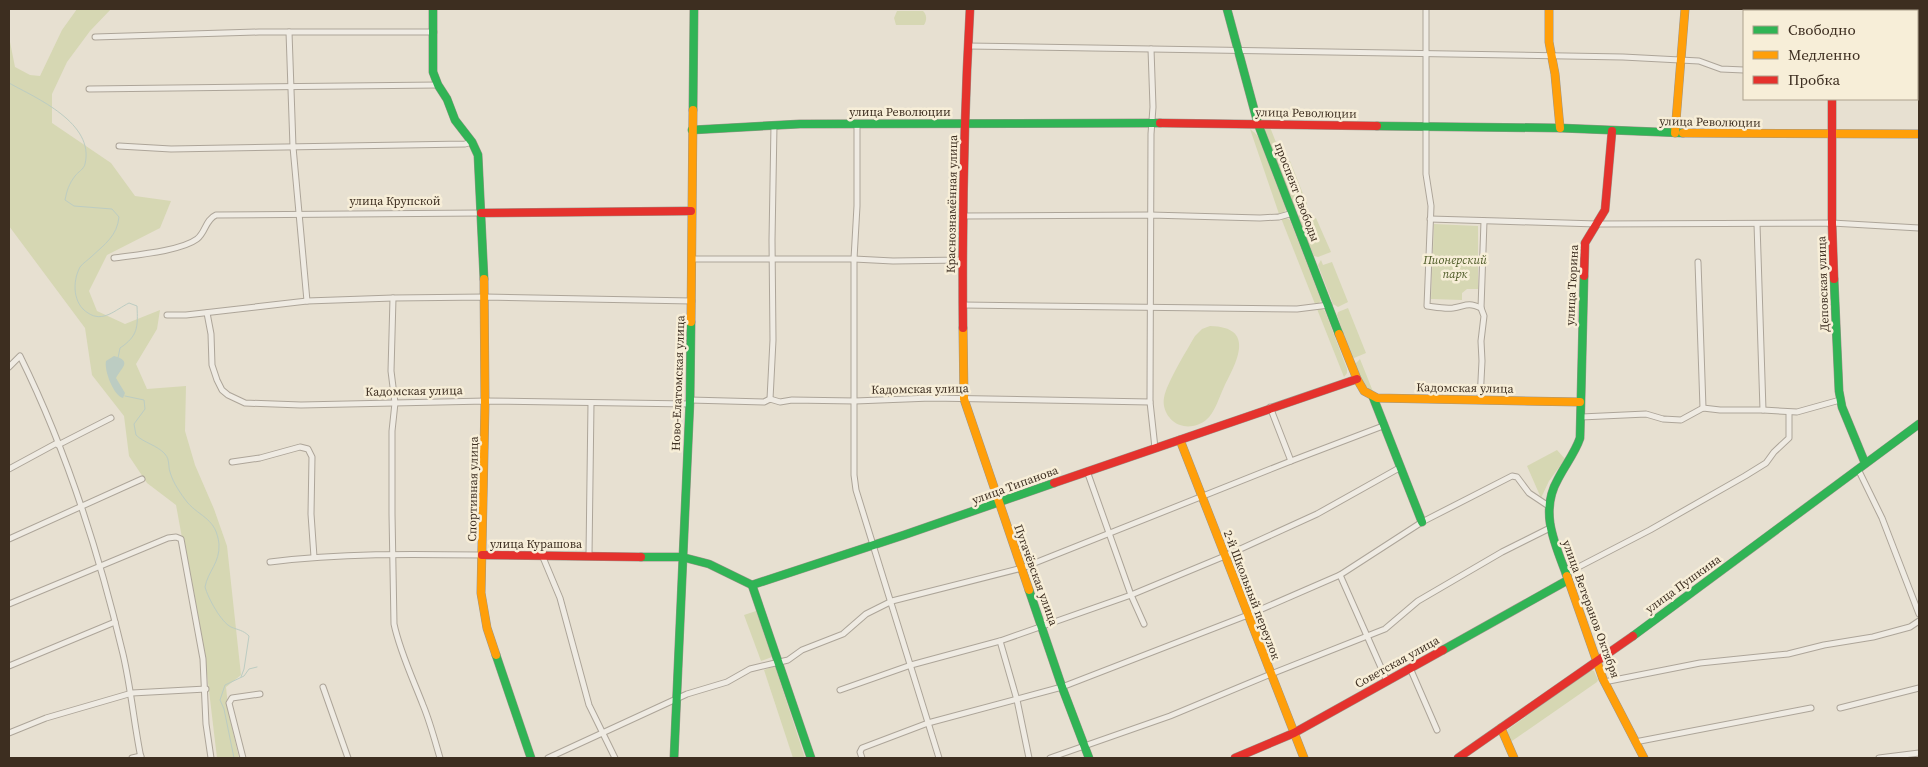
<svg xmlns="http://www.w3.org/2000/svg" width="1928" height="767" font-family="'Source Serif 4',serif">
  <rect width="100%" height="100%" fill="#e7e0d1"/>
  <g fill="#d6d7b3">
    <polygon points="77,9 111,9 90,31 67,62 52,94 52,123 111,163 135,196 171,201 160,228 107,255 89,291 97,311 125,324 160,310 157,329 136,364 147,389 186,386 185,431 195,465 214,509 227,546 241,675 226,687 229,715 239,758 217,758 207,674 176,505 147,483 129,456 124,416 92,375 85,328 9,226 9,37 15,67 30,75 40,76 62,30"/>
    <path d="M897,11H923C927,15 927,20 924,25H896L894,18Z"/>
    <polygon points="1270,127 1284,163 1290,161 1307,204 1298,208 1294,206 1265,133 1265,128"/>
    <polygon points="1250,129 1255,133 1259,138 1286,209 1284,213 1279,214"/>
    <polygon points="1304,212 1308,221 1316,218 1331,252 1318,257 1314,256 1298,217 1299,214"/>
    <polygon points="1285,217 1290,220 1321,300 1319,303 1315,304 1281,218"/>
    <polygon points="1434,224 1478,226 1478,289 1467,289 1462,293 1462,300 1431,299"/>
    <polygon points="1321,260 1323,265 1332,262 1348,302 1338,307 1333,304 1318,265"/>
    <polygon points="1348,308 1366,353 1354,358 1351,356 1337,315 1338,312"/>
    <polygon points="1317,309 1322,309 1325,311 1347,369 1347,373 1344,377"/>
    <path d="M1210,326C1257,327 1236,363 1224,387C1219,397 1215,413 1206,420C1199,426 1188,428 1180,425C1169,421 1162,409 1164,398C1166,384 1187,350 1195,336L1202,329Z"/>
    <polygon points="1360,359 1374,394 1363,383 1355,364"/>
    <polygon points="1557,450 1565,459 1549,481 1541,498 1527,466"/>
    <polygon points="756,611 772,657 761,661 744,615"/>
    <polygon points="775,666 805,758 793,758 764,670"/>
    <polygon points="1591,670 1594,671 1598,680 1597,682 1512,741 1510,740 1507,730"/>
  </g>
  <path fill="#bcccc2" d="M114,356C133,361 121,368 116,378L125,393L123,398C113,395 104,370 106,361Z"/>
  <g fill="none" stroke-linecap="round" stroke-linejoin="round">
    <g stroke="#bcccc2" stroke-width="1">
      <path d="M9,83C36,98 95,123 85,164C84,169 78,172 75,176C69,184 67,190 65,200L74,206L112,209L119,217C117,236 105,244 91,257C88,260 83,263 80,267C72,282 73,304 88,313C103,323 115,310 129,303L137,306C138,327 138,336 120,348L118,358"/>
      <path d="M125,396L144,400L145,409L134,424L136,435C144,443 157,445 165,454C170,460 168,466 170,472C173,483 181,494 187,502C201,518 216,518 219,544C220,563 208,571 205,587C208,598 221,622 231,627C238,630 243,630 249,636L244,669L241,677"/>
      <polyline points="234,758 224,709 220,700 225,685 244,676 249,669 257,667"/>
    </g>
    <g stroke="#ada599" stroke-width="7">
      <g id="street">
        <path d="M1426,9V174L1431,206L1427,306C1435,307 1444,309 1453,308C1466,306 1467,302 1481,308"/>
        <polyline points="289,32 293,147 307,301"/>
        <polyline points="95,37 259,32 434,32"/>
        <polyline points="968,46 1623,57 1699,61 1721,69 1744,70"/>
        <polyline points="1151,49 1153,107 1151,134 1150,402 1155,448"/>
        <polyline points="1917,72 1919,73"/>
        <polyline points="89,89 438,85"/>
        <polyline points="857,124 857,206 854,259 854,475 856,490 939,758"/>
        <polyline points="119,146 171,149 465,144 472,142"/>
        <polyline points="962,216 1150,215 1260,218 1279,217 1293,213"/>
        <polyline points="1430,219 1597,224 1832,223 1919,228"/>
        <polyline points="1757,224 1763,410"/>
        <path d="M114,258C135,255 181,251 197,239C206,232 205,220 216,215L481,213"/>
        <polyline points="692,259 854,259 893,261 962,260"/>
        <polyline points="1698,262 1703,408"/>
        <path d="M393,298L391,371L395,403L392,431V514L394,624C400,652 413,679 423,705C430,722 435,741 440,758"/>
        <polyline points="963,305 1297,309 1329,305"/>
        <polyline points="207,313 211,334 212,365 217,380 222,390 228,395 245,403 301,405 486,401 690,404"/>
        <polyline points="167,315 186,315 307,301 393,298 485,297 692,301"/>
        <path d="M9,367L20,356C66,449 99,553 123,654C131,688 134,724 141,758"/>
        <polyline points="770,399 773,340 772,240 774,125"/>
        <polyline points="690,400 764,402 770,399 780,402 792,400 855,401 931,398 1150,402"/>
        <polyline points="1480,400 1482,361 1481,341 1484,316 1481,308 1484,221"/>
        <polyline points="1270,407 1291,461"/>
        <polyline points="1581,417 1646,414 1663,419 1681,420 1703,408 1720,410 1763,410 1797,412 1840,400"/>
        <polyline points="58,445 111,418"/>
        <polyline points="232,462 260,458 300,447 308,449 312,457 311,514 314,557"/>
        <polyline points="9,469 57,443"/>
        <polyline points="1858,469 1882,518 1919,614"/>
        <polyline points="1087,471 1131,595 1144,624"/>
        <polyline points="9,539 142,479"/>
        <polyline points="542,555 560,598 589,705 615,758"/>
        <polyline points="589,555 591,403"/>
        <path d="M270,562C341,553 411,554 482,555"/>
        <polyline points="1565,574 1650,530 1745,476 1766,463 1774,452 1789,438 1789,413"/>
        <polyline points="1340,575 1387,681"/>
        <polyline points="9,604 168,538 176,537 181,539 203,659 206,724 211,758"/>
        <polyline points="1000,641 1017,700 1029,758"/>
        <polyline points="9,666 115,622"/>
        <polyline points="1410,668 1437,730"/>
        <polyline points="1604,682 1700,663 1788,654 1824,645 1873,637 1910,627 1919,621"/>
        <polyline points="323,687 348,758"/>
        <polyline points="840,690 911,665 1000,641 1131,595 1225,556 1317,514 1401,467"/>
        <polyline points="1840,708 1919,688"/>
        <polyline points="9,733 46,718 132,693 206,689"/>
        <polyline points="1635,742 1811,708"/>
        <polyline points="132,758 141,756"/>
        <polyline points="243,758 229,703 232,698 260,694"/>
        <polyline points="548,758 687,694 727,682 750,669 788,660 802,650 843,634 866,614 892,601 1022,568 1291,461 1383,426"/>
        <polyline points="862,758 860,752 862,748 928,723 1062,687 1248,615 1340,575 1422,522 1512,476 1517,477 1529,493 1547,505"/>
        <polyline points="1050,758 1170,716 1271,674 1385,629 1418,601 1502,552 1550,528"/>
        <polyline points="1879,758 1919,753"/>
      </g>
    </g>
    <g stroke="#9c958a" stroke-width="9">
      <g id="fast">
        <polyline points="433,9 433,72 438,85 447,99 455,120 472,142 478,155 484,279"/>
        <polyline points="1227,9 1258,124 1339,334"/>
        <polyline points="693,110 694,9"/>
        <polyline points="1377,126 1560,128 1683,133"/>
        <polyline points="692,130 800,124 1160,123"/>
        <polyline points="1834,279 1839,391 1842,407 1865,463"/>
        <polyline points="1373,397 1422,522"/>
        <polyline points="641,557 682,557 709,564 752,585 904,535 1054,483"/>
        <path d="M1567,576C1555,544 1539,512 1558,479C1565,465 1575,453 1580,438L1584,276"/>
        <polyline points="752,585 811,758"/>
        <polyline points="1029,590 1062,687 1089,758"/>
        <polyline points="1633,636 1919,424"/>
        <polyline points="1443,650 1568,580"/>
        <polyline points="496,655 531,758"/>
        <polyline points="674,758 690,400 691,322"/>
      </g>
    </g>
    <g stroke="#9c958a" stroke-width="9">
      <g id="slow">
        <polyline points="1549,9 1549,42 1555,74 1560,128"/>
        <polyline points="1833,9 1833,11"/>
        <polyline points="1675,133 1685,9"/>
        <polyline points="1683,133 1919,134"/>
        <polyline points="484,279 485,403 481,593 487,628 496,655"/>
        <polyline points="691,322 693,110"/>
        <polyline points="963,328 964,399 1029,590"/>
        <polyline points="1339,334 1357,379 1364,391 1377,398 1580,402"/>
        <polyline points="1180,440 1304,758"/>
        <polyline points="1567,576 1603,679 1644,758"/>
        <polyline points="1501,728 1514,758"/>
      </g>
    </g>
    <g stroke="#9c958a" stroke-width="9">
      <g id="jam">
        <polyline points="1832,99 1832,223 1834,279"/>
        <polyline points="1160,123 1377,126"/>
        <polyline points="481,213 691,211"/>
        <polyline points="1584,276 1585,243 1605,210 1612,131"/>
        <path d="M963,328C962,221 964,115 970,9"/>
        <polyline points="1054,483 1357,379"/>
        <polyline points="482,555 641,557"/>
        <polyline points="1235,758 1294,733 1443,650"/>
        <polyline points="1458,758 1633,636"/>
      </g>
    </g>
    <use href="#street" stroke="#efebe3" stroke-width="5"/>
    <use href="#fast" stroke="#30b455" stroke-width="8"/>
    <use href="#slow" stroke="#ff9f0a" stroke-width="8"/>
    <use href="#jam" stroke="#e5322d" stroke-width="8"/>
  </g>
  <g text-anchor="middle" stroke-width="5" stroke-linejoin="round" paint-order="stroke">
    <g font-size="12" fill="#3d2e20" stroke="#f7eed8">
      <text x="900" y="116">улица Революции</text>
      <text transform="translate(1306 113) rotate(1)" y="4">улица Революции</text>
      <text transform="translate(1710 122) rotate(1)" y="4">улица Революции</text>
      <text transform="translate(1297 192) rotate(69)" y="4">проспект Свободы</text>
      <text x="395" y="205">улица Крупской</text>
      <text transform="translate(952 204) rotate(-89)" y="4">Краснознамённая улица</text>
      <text transform="translate(1823 284) rotate(-92)" y="4">Деповская улица</text>
      <text transform="translate(1572 285) rotate(-87)" y="4">улица Тюрина</text>
      <text transform="translate(678 383) rotate(-88)" y="4">Ново-Елатомская улица</text>
      <text transform="translate(1465 388) rotate(1)" y="4">Кадомская улица</text>
      <text transform="translate(920 389) rotate(-1)" y="4">Кадомская улица</text>
      <text transform="translate(414 391) rotate(-1)" y="4">Кадомская улица</text>
      <text transform="translate(1015 485) rotate(-20)" y="4">улица Типанова</text>
      <text transform="translate(473 489) rotate(-89)" y="4">Спортивная улица</text>
      <text x="536" y="548">улица Курашова</text>
      <text transform="translate(1036 575) rotate(70)" y="4">Пугачёвская улица</text>
      <text transform="translate(1683 584) rotate(-36)" y="4">улица Пушкина</text>
      <text transform="translate(1252 595) rotate(69)" y="4">2-й Школьный переулок</text>
      <text transform="translate(1591 609) rotate(70)" y="4">улица Ветеранов Октября</text>
      <text transform="translate(1397 662) rotate(-29)" y="4">Советская улица</text>
    </g>
    <g font-size="12" font-style="italic" fill="#4d5a26" stroke="#f7eed8">
      <text x="1455" y="264">Пионерский<tspan x="1455" dy="14">парк</tspan></text>
    </g>
  </g>
  <rect width="1928" height="767" fill="none" stroke="#3d2e20" stroke-width="20"/>
  <rect x="1743" y="10" width="175" height="90" fill="#f7eed8" stroke="#ada18e"/>
  <rect x="1753" y="26" width="25" height="8" fill="#30b455" stroke="#ada18e"/>
  <text x="1788" y="35" font-size="15" fill="#3d2e20">Свободно</text>
  <rect x="1753" y="51" width="25" height="8" fill="#ff9f0a" stroke="#ada18e"/>
  <text x="1788" y="60" font-size="15" fill="#3d2e20">Медленно</text>
  <rect x="1753" y="76" width="25" height="8" fill="#e5322d" stroke="#ada18e"/>
  <text x="1788" y="85" font-size="15" fill="#3d2e20">Пробка</text>
</svg>
